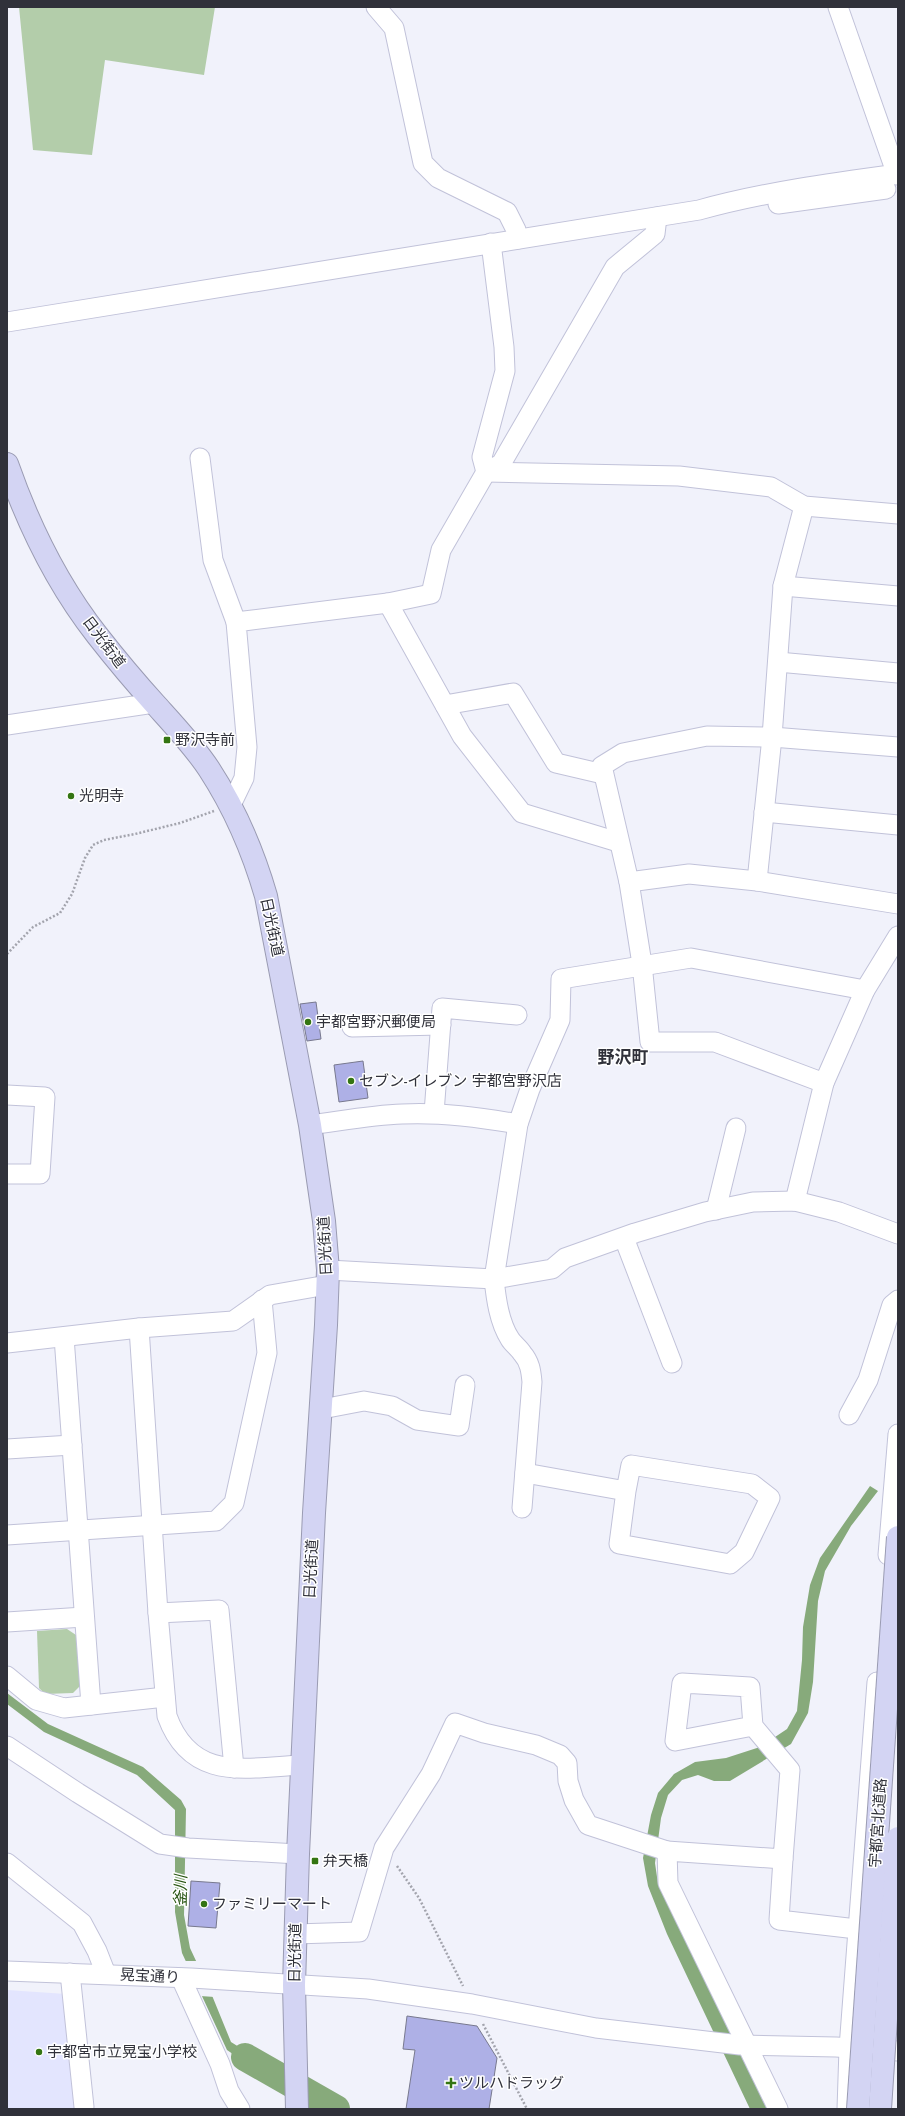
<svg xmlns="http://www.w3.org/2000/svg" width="905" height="2116" font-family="Jost,'Noto Sans JP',sans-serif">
  <rect width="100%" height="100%" fill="#f1f2fb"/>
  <polygon fill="#e3e5fe" points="7,1990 66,1994 77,2109 7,2109"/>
  <g fill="#b3cdaa">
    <polygon points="19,7 215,7 204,75 105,60 92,155 33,150"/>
    <polygon points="67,1629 76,1635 80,1686 73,1693 45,1694 39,1688 37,1631"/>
  </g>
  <g fill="#87aa7b">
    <polygon points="870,1486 878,1491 851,1526 825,1571 818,1601 813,1682 808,1713 791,1744 730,1781 714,1781 698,1775 682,1780 668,1795 661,1818 655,1863 658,1884 767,2109 750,2109 667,1934 648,1886 643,1858 651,1815 658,1793 674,1774 695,1762 726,1758 760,1747 787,1729 797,1711 802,1660 803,1627 810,1585 820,1558"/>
    <polygon points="7,1693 48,1724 143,1767 181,1800 186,1809 184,1915 190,1948 211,1993 231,2042 279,2072 278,2085 227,2050 182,1953 175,1912 175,1810 137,1775 44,1732 7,1704"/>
    <polygon points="310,2084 346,2109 325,2109 309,2100"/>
  </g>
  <polygon fill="#f1f2fb" points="184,1961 199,1961 215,1997 200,1996"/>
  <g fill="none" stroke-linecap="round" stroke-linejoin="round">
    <polyline stroke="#87aa7b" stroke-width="28" points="245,2057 336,2109"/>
  </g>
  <g fill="#aeb0e6" stroke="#78798e">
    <polygon points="316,1002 321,1039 307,1041 300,1004"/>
    <polygon points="363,1061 368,1098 339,1102 334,1065"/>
    <polygon points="191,1881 220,1883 216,1928 188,1926"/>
    <polygon points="407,2016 477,2026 497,2058 489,2109 406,2109 415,2050 403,2049"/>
  </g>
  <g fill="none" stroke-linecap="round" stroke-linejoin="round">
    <g stroke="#c1c2d9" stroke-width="21">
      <g id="minor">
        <polyline points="376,7 394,28 423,163 438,178 507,212 516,230 518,239"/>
        <polyline points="838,7 897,175"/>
        <polyline points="778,204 886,189"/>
        <path d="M7,322L699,210C764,192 831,183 898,174"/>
        <polyline points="200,458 213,560 236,622"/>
        <polyline points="486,472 679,476 771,487 804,506 898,514"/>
        <polyline points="486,472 482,457 505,371 504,347 491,243"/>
        <polyline points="783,586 898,596"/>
        <polyline points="388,603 462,736 522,813 618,842"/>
        <polyline points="778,662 898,673"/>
        <polyline points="445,705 513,693 556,763 603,774"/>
        <polyline points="7,725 154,703"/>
        <polyline points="231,805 244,778 247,747 236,622 388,603 431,594 441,550 486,472 501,464 615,267 655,234 657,217"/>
        <polyline points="764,812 898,825"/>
        <polyline points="757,881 772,737 783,586 804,506"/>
        <polyline points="629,882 689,874 757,881 898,904"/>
        <polyline points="352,1027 441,1025"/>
        <polyline points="824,1083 715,1042 650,1042 642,964 629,882 602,766 623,753 707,736 772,737 898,747"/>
        <polyline points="7,1095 45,1097 40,1174 7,1174"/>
        <polyline points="434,1113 442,1008 517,1015"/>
        <path d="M310,1125C341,1121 372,1115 402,1114C442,1112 479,1117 518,1124"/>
        <polyline points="795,1201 824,1083 865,990 898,936"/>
        <polyline points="716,1210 736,1128"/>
        <polyline points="624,1238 672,1363"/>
        <polyline points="328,1270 494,1279 552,1269 565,1258 635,1233 705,1212 753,1202 795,1201 839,1212 898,1234"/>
        <path d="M139,1328L158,1613L167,1716C191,1782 245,1768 301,1765"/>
        <polyline points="64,1337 91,1705"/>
        <polyline points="7,1343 139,1328 233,1321 270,1295 327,1285"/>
        <polyline points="322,1409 364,1401 392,1406 417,1420 459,1426 465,1385"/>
        <polyline points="849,1415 868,1380 892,1305 898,1300"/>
        <polyline points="7,1449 72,1445"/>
        <polyline points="525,1473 626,1491 619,1544 730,1564 744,1552 770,1498 752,1484 631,1465 626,1491"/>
        <path d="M522,1508L532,1382C531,1371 530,1362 522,1353C519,1348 513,1344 510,1339C499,1322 496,1298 494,1279L518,1124L530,1089L560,1020L561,979L691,958L865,990"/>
        <polyline points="7,1535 216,1521 234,1503 267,1353 262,1300"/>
        <polyline points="888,1555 898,1434"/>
        <polyline points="158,1613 219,1610 234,1768"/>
        <polyline points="7,1622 84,1617"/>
        <polyline points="7,1676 36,1700 64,1708 165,1697"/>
        <polyline points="753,1726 675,1741 682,1683 750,1687 753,1726 790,1770 783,1859 667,1851 668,1883 778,2109"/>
        <polyline points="7,1746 78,1793 160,1844 188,1848 298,1854"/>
        <polyline points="783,1859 779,1920 848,1928"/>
        <polyline points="7,1863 82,1923 97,1951 106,1974"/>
        <polyline points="295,1934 359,1932 384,1848 431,1774 455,1723 484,1733 536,1745 560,1755 567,1763 568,1781 574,1800 588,1825 667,1851"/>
        <polyline points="7,1971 191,1978 368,1989 472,2004 596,2028 740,2045 836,2047 898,2051"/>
        <polyline points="70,1973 84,2107"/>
        <polyline points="181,1978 220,2064 229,2091 240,2109"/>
        <polyline points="847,2109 849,2048 877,1682"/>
      </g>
    </g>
    <g stroke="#9a9bb2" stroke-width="24">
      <path id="highway" d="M7,464C28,524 57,584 97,635C115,658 135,682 155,704C174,725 194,746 209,769C235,809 253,851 266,896L310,1125L324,1221L328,1270L326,1325L314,1513L298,1854L294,1985L297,2109"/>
    </g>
    <g stroke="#a3a4ad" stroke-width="2.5" stroke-dasharray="2 2" stroke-linecap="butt">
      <polyline points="7,954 33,927 60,913 72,894 85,858 93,845 104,840 135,834 180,823 214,811"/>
      <polyline points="397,1866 419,1898 463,1986"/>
      <polyline points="483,2024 527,2109"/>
    </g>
    <use href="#minor" stroke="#fff" stroke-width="19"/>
    <use href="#highway" stroke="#d3d4f3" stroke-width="22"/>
    <g stroke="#9a9bb2" stroke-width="24" stroke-linecap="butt">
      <g id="highway-bridge">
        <polyline points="858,2109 898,1537"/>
        <polyline points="880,2109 898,1838"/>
      </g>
    </g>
    <use href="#highway-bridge" stroke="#d3d4f3" stroke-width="22"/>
  </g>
  <g fill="#347512" stroke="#fff" stroke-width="1.5">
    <rect x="163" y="736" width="8" height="8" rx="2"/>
    <circle cx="71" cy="796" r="4"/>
    <circle cx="308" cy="1022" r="4"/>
    <circle cx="351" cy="1081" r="4"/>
    <rect x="311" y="1857" width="8" height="8" rx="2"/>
    <circle cx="204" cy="1904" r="4"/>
    <circle cx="39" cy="2052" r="4"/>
    <path d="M449 2077h4v4h4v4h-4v4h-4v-4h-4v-4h4z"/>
  </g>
  <g text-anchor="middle" stroke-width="3" stroke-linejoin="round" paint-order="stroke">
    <g font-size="15" fill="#30313a" stroke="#fff">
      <text transform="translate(104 642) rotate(53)" y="5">日光街道</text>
      <text transform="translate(272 927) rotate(78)" y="5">日光街道</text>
      <text transform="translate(325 1246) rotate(-93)" y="5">日光街道</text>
      <text transform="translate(311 1569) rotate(-87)" y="5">日光街道</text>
      <text transform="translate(878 1823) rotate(-86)" y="5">宇都宮北道路</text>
      <text transform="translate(295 1953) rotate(-89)" y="5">日光街道</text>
      <text transform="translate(150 1976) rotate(3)" y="5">晃宝通り</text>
    </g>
    <g font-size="15" fill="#30313a" stroke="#fff" text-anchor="start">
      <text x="175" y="745">野沢寺前</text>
      <text x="79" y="801">光明寺</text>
      <text x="316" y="1027">宇都宮野沢郵便局</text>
      <text x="359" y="1086">セブン-イレブン 宇都宮野沢店</text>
      <text x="323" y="1866">弁天橋</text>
      <text x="212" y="1909">ファミリーマート</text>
      <text x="47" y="2057">宇都宮市立晃宝小学校</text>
      <text x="459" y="2088">ツルハドラッグ</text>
    </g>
    <g font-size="16" font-style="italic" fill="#275412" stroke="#fff">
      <text transform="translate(180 1891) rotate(-89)" y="6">釜川</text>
    </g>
    <g font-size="17" font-weight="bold" fill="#30313a" stroke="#fff">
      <text x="623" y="1063">野沢町</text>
    </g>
  </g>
  <rect width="905" height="2116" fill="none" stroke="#30313a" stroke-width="16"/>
</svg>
